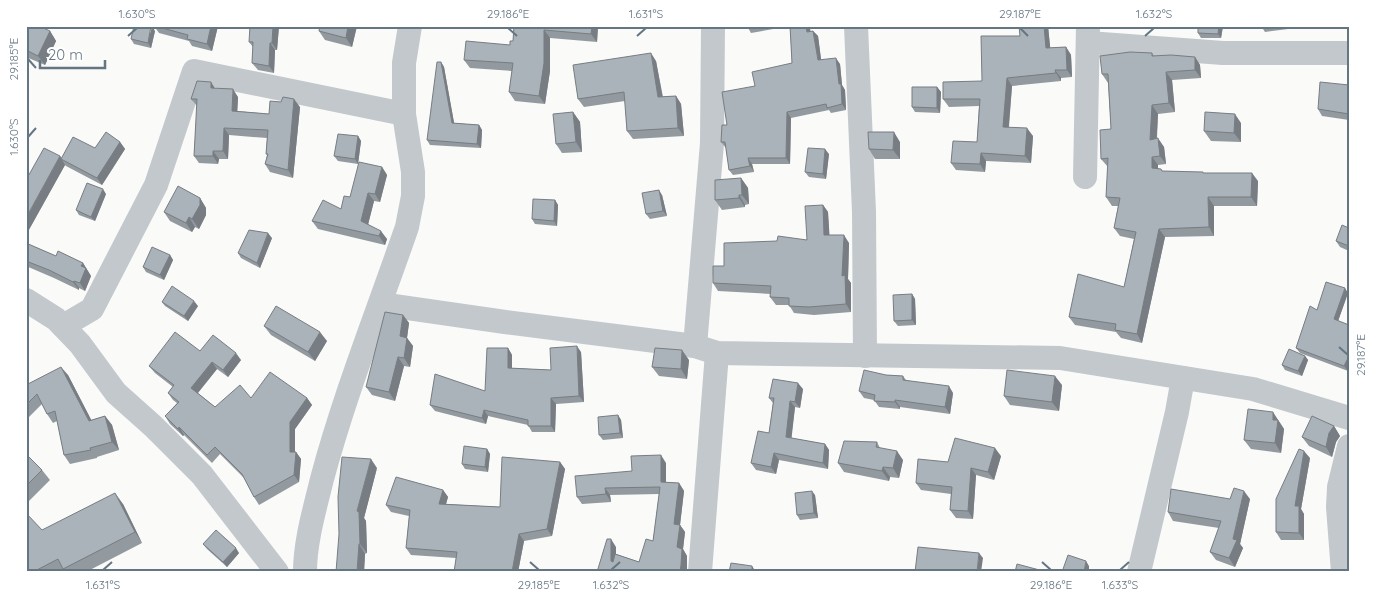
<svg xmlns="http://www.w3.org/2000/svg" width="1375" height="598" font-family="Quicksand,sans-serif">
  <rect width="100%" height="100%" fill="#fafaf8"/>
  <g fill="none" stroke-linecap="round" stroke-linejoin="round">
    <g stroke="#c3c8cc" stroke-width="24">
      <polyline points="856,26 864,212 865,356"/>
      <polyline points="1088,43 1223,53 1349,53"/>
      <polyline points="1085,177 1088,26"/>
      <polyline points="26,300 56,319 80,344 116,393 153,426 202,475 277,572"/>
      <polyline points="380,304 505,322 695,346 717,353 1060,358 1253,389 1349,418"/>
      <polyline points="63,326 92,309 156,185 194,71 404,114"/>
      <polyline points="695,346 712,143 713,26"/>
      <path d="M305,572C305,541 315,508 322,479C345,393 378,311 407,227L413,196V172L404,114V63L410,26"/>
      <polyline points="700,572 717,353"/>
      <polyline points="1139,572 1177,412 1183,378"/>
      <polyline points="1343,572 1338,507 1339,487 1349,446"/>
    </g>
  </g>
  <g fill="#929a9f">
    <polygon points="154,26 218,26 212,51 192,46 189,41 159,33"/>
    <polygon points="279,26 277,50 275,50 274,73 258,70 252,63 253,47 249,42"/>
    <polygon points="320,26 357,26 352,47 325,40 319,31"/>
    <polygon points="514,26 598,26 597,42 550,38 550,71 545,104 515,101 509,92 512,71 470,68 464,60 510,45 513,41"/>
    <polygon points="747,26 810,26 810,31 813,31 818,36 821,60 840,64 842,85 845,90 846,110 831,113 829,110 791,118 790,164 752,164 754,172 733,175 729,170 726,148 721,142 727,125 755,86 792,63 790,26 751,33"/>
    <polygon points="1019,26 1048,26 1050,48 1066,47 1071,55 1072,77 1061,78 1061,81 1012,86 1009,127 1033,136 1031,163 986,161 985,172 956,170 951,163 977,142 979,106 949,107 943,99 982,81 1020,36"/>
    <polygon points="1223,26 1221,38 1201,38 1198,33"/>
    <polygon points="1261,26 1295,26 1296,28 1265,32"/>
    <polygon points="26,30 50,31 56,41 45,65 26,57"/>
    <polygon points="155,31 151,48 134,44 131,39"/>
    <polygon points="1152,53 1154,56 1195,57 1200,65 1201,78 1172,80 1175,112 1158,114 1157,139 1164,147 1166,164 1158,165 1158,168 1163,171 1204,173 1258,181 1257,206 1214,206 1214,236 1165,237 1142,343 1121,338 1116,332 1075,325 1069,317 1124,287 1134,239 1120,236 1114,228 1118,206 1112,206 1106,197 1108,167 1101,159 1111,129 1108,83 1102,74"/>
    <polygon points="656,61 663,97 676,96 681,104 684,136 633,139 627,131 625,101 584,107 578,99"/>
    <polygon points="441,62 444,67 454,123 479,125 482,130 481,148 430,145 427,140"/>
    <polygon points="1349,85 1349,120 1322,116 1318,109"/>
    <polygon points="937,87 941,92 940,113 915,112 912,107"/>
    <polygon points="215,88 238,97 237,111 269,114 300,107 293,178 270,172 265,164 267,155 266,154 267,138 229,135 228,159 219,159 218,164 199,163 194,156 197,106 191,99"/>
    <polygon points="573,112 580,122 582,152 562,153 556,144"/>
    <polygon points="1241,123 1241,142 1211,141 1204,131"/>
    <polygon points="358,136 361,141 358,164 338,161 334,156"/>
    <polygon points="120,142 125,149 102,185 66,166 65,165 26,235 60,156 62,158"/>
    <polygon points="900,142 900,159 875,159 869,149"/>
    <polygon points="829,154 826,179 809,177 805,172"/>
    <polygon points="382,167 387,175 380,202 374,201 368,224 387,239 385,245 318,229 312,221 341,209 350,197"/>
    <polygon points="741,178 748,188 749,204 745,205 745,207 722,210 715,200"/>
    <polygon points="106,194 95,221 79,215 76,210"/>
    <polygon points="662,195 667,216 650,219 646,214"/>
    <polygon points="200,198 206,208 206,215 199,229 195,227 192,232 170,221 164,212"/>
    <polygon points="555,200 558,205 557,226 535,224 532,219"/>
    <polygon points="823,205 828,212 829,235 849,243 848,279 851,283 851,312 814,315 794,313 789,305 776,305 770,297 771,294 718,291 713,283 724,266 807,240"/>
    <polygon points="1349,228 1349,251 1340,247 1336,241"/>
    <polygon points="272,238 260,268 241,258 238,253"/>
    <polygon points="26,243 56,256 83,263 91,276 85,291 79,288 79,290 54,278 26,266"/>
    <polygon points="170,255 173,260 164,280 146,272 143,267"/>
    <polygon points="1348,293 1338,321 1349,325 1349,368 1348,371 1300,353 1296,348 1317,310"/>
    <polygon points="912,294 915,299 916,325 898,326 894,321"/>
    <polygon points="162,302 198,306 188,321 165,306"/>
    <polygon points="403,315 409,323 407,338 413,346 410,367 404,366 395,401 372,395 366,387"/>
    <polygon points="264,326 327,341 315,361 271,335"/>
    <polygon points="508,348 512,355 512,368 551,370 581,352 584,402 556,404 555,432 532,432 528,425 488,416 486,424 435,411 430,405 485,391"/>
    <polygon points="200,351 241,360 228,377 217,369 198,393 215,407 251,398 307,398 312,405 295,429 295,452 296,452 301,459 299,482 259,505 254,497 244,478 220,454 212,463 184,435 183,436 170,424 165,416 177,403 173,400 168,393 173,387 155,373 149,366"/>
    <polygon points="1305,356 1308,360 1302,376 1285,370 1282,365"/>
    <polygon points="689,360 687,379 659,376 652,367"/>
    <polygon points="68,375 91,420 105,416 112,425 119,450 97,457 97,458 70,464 64,455 57,421 53,423 47,414 42,404 26,420 26,385"/>
    <polygon points="886,375 903,376 906,380 953,393 950,414 900,407 900,409 879,407 874,400 864,398 859,391"/>
    <polygon points="1062,385 1059,411 1010,405 1004,396"/>
    <polygon points="803,389 800,408 795,407 791,438 825,444 829,450 828,469 779,460 776,474 756,470 751,463 769,433 773,403 769,398"/>
    <polygon points="618,415 621,420 623,438 603,440 599,435"/>
    <polygon points="1280,422 1280,423 1284,429 1281,453 1251,449 1244,440"/>
    <polygon points="1334,426 1340,436 1336,442 1332,457 1309,446 1302,437"/>
    <polygon points="877,442 880,448 903,460 899,478 890,477 889,481 844,472 838,463"/>
    <polygon points="487,449 490,454 488,472 465,469 462,464"/>
    <polygon points="1001,456 994,480 976,475 973,519 956,518 950,510 951,494 921,490 916,483 948,462"/>
    <polygon points="26,458 42,470 50,480 26,504"/>
    <polygon points="1310,458 1301,509 1304,514 1304,540 1281,540 1276,532"/>
    <polygon points="560,462 565,469 552,536 524,541 518,572 454,572 456,558 411,555 406,548 409,516 391,512 386,505 443,490 448,497 446,504 500,507"/>
    <polygon points="666,463 666,482 679,483 684,491 680,525 685,532 683,549 687,556 597,572 616,547 616,554 639,562 653,541 659,494 610,495 611,502 582,504 577,497 632,471"/>
    <polygon points="377,468 364,518 366,521 367,553 365,554 364,572 336,572"/>
    <polygon points="815,495 818,518 800,520 797,515"/>
    <polygon points="1230,499 1250,499 1240,544 1243,548 1235,567 1216,560 1210,552 1219,528 1173,521 1168,512"/>
    <polygon points="123,504 142,543 86,572 65,572 64,570 61,572 26,572 42,530"/>
    <polygon points="203,544 239,553 227,567 207,549"/>
  </g>
  <g fill="#777d82">
    <polygon points="152,26 155,31 151,48 148,43"/>
    <polygon points="211,26 218,26 212,51 207,44"/>
    <polygon points="273,26 279,26 277,50 272,43"/>
    <polygon points="348,26 357,26 352,47 346,38"/>
    <polygon points="592,26 598,26 597,42 591,34"/>
    <polygon points="806,26 810,26 811,38 807,32"/>
    <polygon points="1044,26 1048,26 1051,55 1046,48"/>
    <polygon points="1219,26 1223,26 1221,38 1218,34"/>
    <polygon points="544,30 550,38 550,71 545,104 539,96"/>
    <polygon points="50,31 56,41 45,65 38,56"/>
    <polygon points="813,31 818,36 822,66 818,60"/>
    <polygon points="270,43 275,50 274,73 269,66"/>
    <polygon points="1066,47 1071,55 1072,77 1067,70"/>
    <polygon points="651,53 656,61 664,105 658,97"/>
    <polygon points="1195,57 1200,65 1201,78 1195,70"/>
    <polygon points="836,58 840,64 842,85 845,90 846,110 842,104"/>
    <polygon points="441,62 444,67 455,128 452,123"/>
    <polygon points="1055,70 1061,78 1061,81 1056,73"/>
    <polygon points="1166,72 1172,80 1175,112 1169,103"/>
    <polygon points="1007,78 1012,86 1008,134 1003,127"/>
    <polygon points="211,82 216,90 211,88"/>
    <polygon points="937,87 941,92 940,113 937,108"/>
    <polygon points="233,89 238,97 237,119 232,111"/>
    <polygon points="676,96 681,104 684,136 678,128"/>
    <polygon points="294,99 300,107 293,178 288,170"/>
    <polygon points="1152,105 1158,114 1156,148 1150,140"/>
    <polygon points="573,112 580,122 582,152 576,142"/>
    <polygon points="787,112 791,118 790,164 786,158"/>
    <polygon points="1235,114 1241,123 1241,142 1234,133"/>
    <polygon points="479,125 482,130 481,148 477,144"/>
    <polygon points="224,128 229,135 228,159 223,151"/>
    <polygon points="1027,128 1033,136 1031,163 1025,156"/>
    <polygon points="894,132 900,142 900,159 893,150"/>
    <polygon points="358,136 361,141 358,164 355,159"/>
    <polygon points="1158,138 1164,147 1166,164 1160,156"/>
    <polygon points="120,142 125,149 102,185 97,178"/>
    <polygon points="825,149 829,154 826,179 823,174"/>
    <polygon points="213,151 219,159 218,164 213,156"/>
    <polygon points="981,153 986,161 985,172 980,164"/>
    <polygon points="60,156 65,165 26,235 26,218"/>
    <polygon points="1152,157 1158,165 1158,177 1152,168"/>
    <polygon points="748,158 752,164 754,172 750,166"/>
    <polygon points="382,167 387,175 380,202 375,194"/>
    <polygon points="1252,173 1258,181 1257,206 1251,197"/>
    <polygon points="741,178 748,188 749,204 742,195"/>
    <polygon points="103,189 106,194 95,221 91,217"/>
    <polygon points="659,190 662,195 667,216 663,211"/>
    <polygon points="368,193 374,201 367,229 361,221"/>
    <polygon points="739,195 745,205 745,207 739,198"/>
    <polygon points="1208,197 1214,206 1214,236 1209,227"/>
    <polygon points="200,198 206,208 206,215 199,229 192,219"/>
    <polygon points="555,200 558,205 557,226 554,221"/>
    <polygon points="823,205 828,212 830,242 824,235"/>
    <polygon points="189,217 195,227 192,232 186,223"/>
    <polygon points="1159,229 1165,237 1142,343 1137,334"/>
    <polygon points="381,231 387,239 385,245 379,236"/>
    <polygon points="268,233 272,238 260,268 257,263"/>
    <polygon points="844,235 849,243 848,279 851,283 851,312 846,304 842,276"/>
    <polygon points="170,255 173,260 164,280 160,275"/>
    <polygon points="83,263 91,276 85,291 80,283 81,266"/>
    <polygon points="74,281 79,288 79,290 73,282"/>
    <polygon points="1345,288 1348,293 1337,324 1334,319"/>
    <polygon points="912,294 915,299 916,325 912,320"/>
    <polygon points="194,301 198,306 188,321 184,316"/>
    <polygon points="403,315 409,323 406,345 400,336"/>
    <polygon points="320,332 327,341 315,361 308,352"/>
    <polygon points="407,338 413,346 410,367 404,358"/>
    <polygon points="577,346 581,352 584,402 579,396"/>
    <polygon points="508,348 512,355 512,374 508,368"/>
    <polygon points="682,350 689,360 687,379 681,369"/>
    <polygon points="236,353 241,360 228,377 223,370"/>
    <polygon points="1305,356 1308,360 1302,376 1298,371"/>
    <polygon points="1349,356 1349,368 1348,371 1344,366"/>
    <polygon points="398,357 404,366 395,401 389,392"/>
    <polygon points="212,362 217,369 196,395 191,388"/>
    <polygon points="61,367 68,375 96,429 89,421"/>
    <polygon points="1055,376 1062,385 1059,411 1052,402"/>
    <polygon points="798,383 803,389 800,408 795,402"/>
    <polygon points="949,386 953,393 950,414 945,407"/>
    <polygon points="307,398 312,405 295,429 295,459 290,452 290,422"/>
    <polygon points="551,398 556,404 555,432 551,426"/>
    <polygon points="895,400 900,407 900,409 895,402"/>
    <polygon points="790,401 795,407 791,443 786,437"/>
    <polygon points="484,410 488,416 486,424 482,418"/>
    <polygon points="1273,412 1284,429 1281,453 1275,443 1273,420"/>
    <polygon points="618,415 621,420 623,438 620,433"/>
    <polygon points="105,416 112,425 119,450 112,442"/>
    <polygon points="1334,426 1340,436 1336,442 1332,457 1326,447 1329,433"/>
    <polygon points="179,427 184,435 183,436 178,429"/>
    <polygon points="825,444 829,450 828,469 823,463"/>
    <polygon points="995,448 1001,456 994,480 988,472"/>
    <polygon points="487,449 490,454 488,472 485,467"/>
    <polygon points="897,451 903,460 899,478 893,468"/>
    <polygon points="1304,451 1310,458 1301,509 1304,514 1304,540 1299,533 1295,506"/>
    <polygon points="296,452 301,459 299,482 294,475"/>
    <polygon points="774,453 779,460 776,474 771,467"/>
    <polygon points="661,455 666,463 666,489 661,482"/>
    <polygon points="371,459 377,468 364,518 366,521 367,553 360,544 357,511"/>
    <polygon points="560,462 565,469 552,536 547,529"/>
    <polygon points="883,467 890,477 889,481 882,471"/>
    <polygon points="971,468 976,475 973,519 968,511"/>
    <polygon points="679,483 684,491 680,525 685,532 683,549 687,556 687,572 680,572 674,524"/>
    <polygon points="605,488 610,495 611,502 606,494"/>
    <polygon points="443,490 448,497 444,511 439,504"/>
    <polygon points="812,491 815,495 818,518 814,513"/>
    <polygon points="1244,491 1250,499 1240,544 1243,548 1235,567 1229,558"/>
    <polygon points="115,493 123,504 142,543 135,532"/>
    <polygon points="519,534 524,541 518,572 512,572"/>
    <polygon points="611,539 616,547 616,568 611,561"/>
    <polygon points="359,544 365,554 364,572 357,572"/>
    <polygon points="236,548 239,553 227,567 223,562"/>
    <polygon points="979,553 983,558 981,572 977,572"/>
    <polygon points="1086,561 1089,566 1089,572 1084,572"/>
    <polygon points="752,566 756,572 752,572"/>
  </g>
  <g fill="#aab3b9" stroke="#777d82">
    <polygon points="28,26 39,26 50,31 38,56 26,50 26,30"/>
    <polygon points="134,26 151,26 148,43 131,39"/>
    <polygon points="155,26 211,26 207,44 187,39 188,35"/>
    <polygon points="250,26 273,26 272,43 270,43 269,66 252,63 253,42 249,42"/>
    <polygon points="320,26 348,26 346,38 319,31"/>
    <polygon points="514,26 592,26 591,34 544,30 544,63 539,96 509,92 513,63 464,60 466,41 510,45 510,41 513,41"/>
    <polygon points="790,26 806,26 807,32 813,31 818,60 836,58 839,84 841,84 842,104 827,108 826,104 787,112 786,158 748,158 750,166 729,170 725,142 721,142 722,125 727,125 722,92 755,86 752,72 792,63"/>
    <polygon points="1019,26 1044,26 1046,48 1066,47 1067,70 1055,70 1056,73 1007,78 1003,127 1027,128 1025,156 981,153 980,164 951,163 953,141 977,142 980,99 943,99 943,82 982,81 981,36 1020,36"/>
    <polygon points="1198,26 1219,26 1218,34 1198,33"/>
    <polygon points="1130,52 1152,53 1152,56 1171,55 1195,57 1195,70 1166,72 1169,103 1152,105 1150,140 1158,138 1160,156 1152,157 1152,168 1161,169 1162,171 1203,172 1203,173 1252,173 1251,197 1208,197 1209,227 1159,229 1137,334 1115,330 1116,324 1069,317 1078,274 1124,287 1136,232 1114,228 1120,198 1106,197 1108,158 1101,159 1100,130 1111,129 1108,74 1102,74 1100,56"/>
    <polygon points="651,53 658,97 676,96 678,128 627,131 624,92 578,99 573,65"/>
    <polygon points="437,62 441,62 452,123 479,125 477,144 427,140"/>
    <polygon points="197,81 211,82 211,88 233,89 232,111 269,114 270,101 281,102 283,97 294,99 288,170 265,164 268,154 266,154 268,130 224,128 223,151 213,151 213,156 194,156 197,99 191,99"/>
    <polygon points="1320,82 1349,85 1349,114 1318,109"/>
    <polygon points="912,87 937,87 937,108 912,107"/>
    <polygon points="573,112 576,142 556,144 553,114"/>
    <polygon points="1205,112 1235,114 1234,133 1204,131"/>
    <polygon points="106,132 120,142 97,178 61,159 73,137 95,148"/>
    <polygon points="868,132 894,132 893,150 869,149"/>
    <polygon points="338,134 358,136 355,159 334,156"/>
    <polygon points="44,148 60,156 26,218 26,180"/>
    <polygon points="808,148 825,149 823,174 805,172"/>
    <polygon points="359,162 382,167 375,194 368,193 361,221 381,231 379,236 312,221 323,200 341,209 344,196 350,197"/>
    <polygon points="741,178 742,195 739,195 739,198 715,200 715,180"/>
    <polygon points="87,183 103,189 91,217 76,210"/>
    <polygon points="178,186 200,198 200,205 192,219 189,217 186,223 164,212"/>
    <polygon points="659,190 663,211 646,214 642,193"/>
    <polygon points="533,199 555,200 554,221 532,219"/>
    <polygon points="823,205 824,235 844,235 842,276 845,275 846,304 809,307 789,306 789,298 770,297 771,286 713,283 713,266 724,266 724,243 777,241 778,236 807,240 805,206"/>
    <polygon points="1342,225 1349,228 1349,246 1336,241"/>
    <polygon points="249,230 268,233 257,263 238,253"/>
    <polygon points="26,243 56,256 58,251 83,263 81,266 86,268 80,283 74,281 73,282 49,270 26,261"/>
    <polygon points="152,247 170,255 160,275 143,267"/>
    <polygon points="1326,282 1345,288 1334,319 1349,325 1349,356 1344,366 1296,348 1310,306 1317,310"/>
    <polygon points="172,286 194,301 184,316 162,302"/>
    <polygon points="912,294 912,320 894,321 893,295"/>
    <polygon points="276,306 320,332 308,352 264,326"/>
    <polygon points="385,312 403,315 400,336 407,338 404,358 398,357 389,392 366,387"/>
    <polygon points="175,332 200,351 213,335 236,353 223,370 212,362 191,388 215,407 240,385 251,398 270,372 307,398 290,422 290,452 296,452 294,475 254,497 242,474 215,447 207,455 179,427 178,429 165,416 179,402 168,393 174,385 149,366"/>
    <polygon points="577,346 579,396 551,398 551,426 528,426 528,420 484,410 482,418 430,405 435,374 485,391 487,348 508,348 508,368 551,370 550,348"/>
    <polygon points="655,348 682,350 681,369 652,367"/>
    <polygon points="1289,349 1305,356 1298,371 1282,365"/>
    <polygon points="61,367 89,421 105,416 112,442 90,448 91,450 64,455 55,411 47,414 37,394 26,405 26,385"/>
    <polygon points="864,370 886,375 903,376 903,380 949,386 945,407 895,400 895,402 874,401 875,395 859,391"/>
    <polygon points="1007,370 1055,376 1052,402 1004,396"/>
    <polygon points="773,379 798,383 795,402 790,401 786,437 825,444 823,463 774,453 771,467 751,463 758,431 769,433 774,398 769,398"/>
    <polygon points="1248,409 1273,412 1273,420 1278,420 1275,443 1244,440"/>
    <polygon points="618,415 620,433 599,435 598,417"/>
    <polygon points="1312,416 1334,426 1329,433 1326,447 1302,437"/>
    <polygon points="955,438 995,448 988,472 971,468 968,511 950,510 952,487 916,483 918,459 948,462"/>
    <polygon points="844,441 877,442 876,447 897,451 893,468 883,467 882,471 838,463"/>
    <polygon points="464,446 487,449 485,467 462,464"/>
    <polygon points="1299,449 1304,451 1295,506 1299,506 1299,533 1276,532 1276,499"/>
    <polygon points="661,455 661,482 679,483 674,524 680,525 677,547 682,549 681,565 680,572 597,572 607,539 611,539 611,561 613,562 615,554 639,562 646,539 653,541 660,487 605,488 606,494 577,497 575,476 632,471 631,456"/>
    <polygon points="28,456 42,470 26,486 26,458"/>
    <polygon points="342,457 371,459 357,511 359,512 360,544 359,544 357,572 336,572 339,534 338,497"/>
    <polygon points="502,457 560,462 547,529 519,534 512,572 454,572 457,552 406,548 410,510 386,505 396,477 443,490 439,504 500,507"/>
    <polygon points="1234,488 1244,491 1233,539 1237,540 1229,558 1210,552 1221,521 1168,512 1171,489 1230,499"/>
    <polygon points="812,491 814,513 797,515 795,493"/>
    <polygon points="115,493 135,532 63,569 58,559 33,572 26,572 26,513 42,530"/>
    <polygon points="216,530 236,548 223,562 203,544"/>
    <polygon points="918,547 979,553 977,572 915,572"/>
    <polygon points="1068,555 1086,561 1084,572 1054,572 1054,571 1062,572"/>
    <polygon points="731,563 752,566 752,572 729,572"/>
    <polygon points="1017,564 1047,572 1015,572"/>
  </g>
  <path fill="none" stroke="#657683" stroke-width="2" d="M508,28L517,36M1020,28L1028,36M128,36L137,28M637,36L646,28M1145,36L1154,28M28,59L36,68M28,137L36,128M1339,347L1348,355M530,562L539,570M1042,562L1051,570M103,570L112,562M611,570L620,562M1120,570L1129,562"/>
  <rect width="1375" height="598" fill="none" stroke="#ffffff" stroke-width="55"/>
  <path d="M40 60v8h65v-8" fill="none" stroke="#657683" stroke-width="2.5"/>
  <text x="48" y="60" font-size="15" fill="#657683" stroke="#ffffff" stroke-width="4" paint-order="stroke">20 m</text>
  <rect x="28" y="28" width="1320" height="542" fill="none" stroke="#657683" stroke-width="2"/>
  <g font-size="12" text-anchor="middle" fill="#657683">
    <text x="137" y="18">1.630°S</text>
    <text x="508" y="18">29.186°E</text>
    <text x="646" y="18">1.631°S</text>
    <text x="1020" y="18">29.187°E</text>
    <text x="1154" y="18">1.632°S</text>
    <text transform="translate(14 59) rotate(-90)" y="4">29.185°E</text>
    <text transform="translate(14 137) rotate(-90)" y="4">1.630°S</text>
    <text transform="translate(1361 355) rotate(-90)" y="4">29.187°E</text>
    <text x="103" y="589">1.631°S</text>
    <text x="539" y="589">29.185°E</text>
    <text x="611" y="589">1.632°S</text>
    <text x="1051" y="589">29.186°E</text>
    <text x="1120" y="589">1.633°S</text>
  </g>
</svg>
